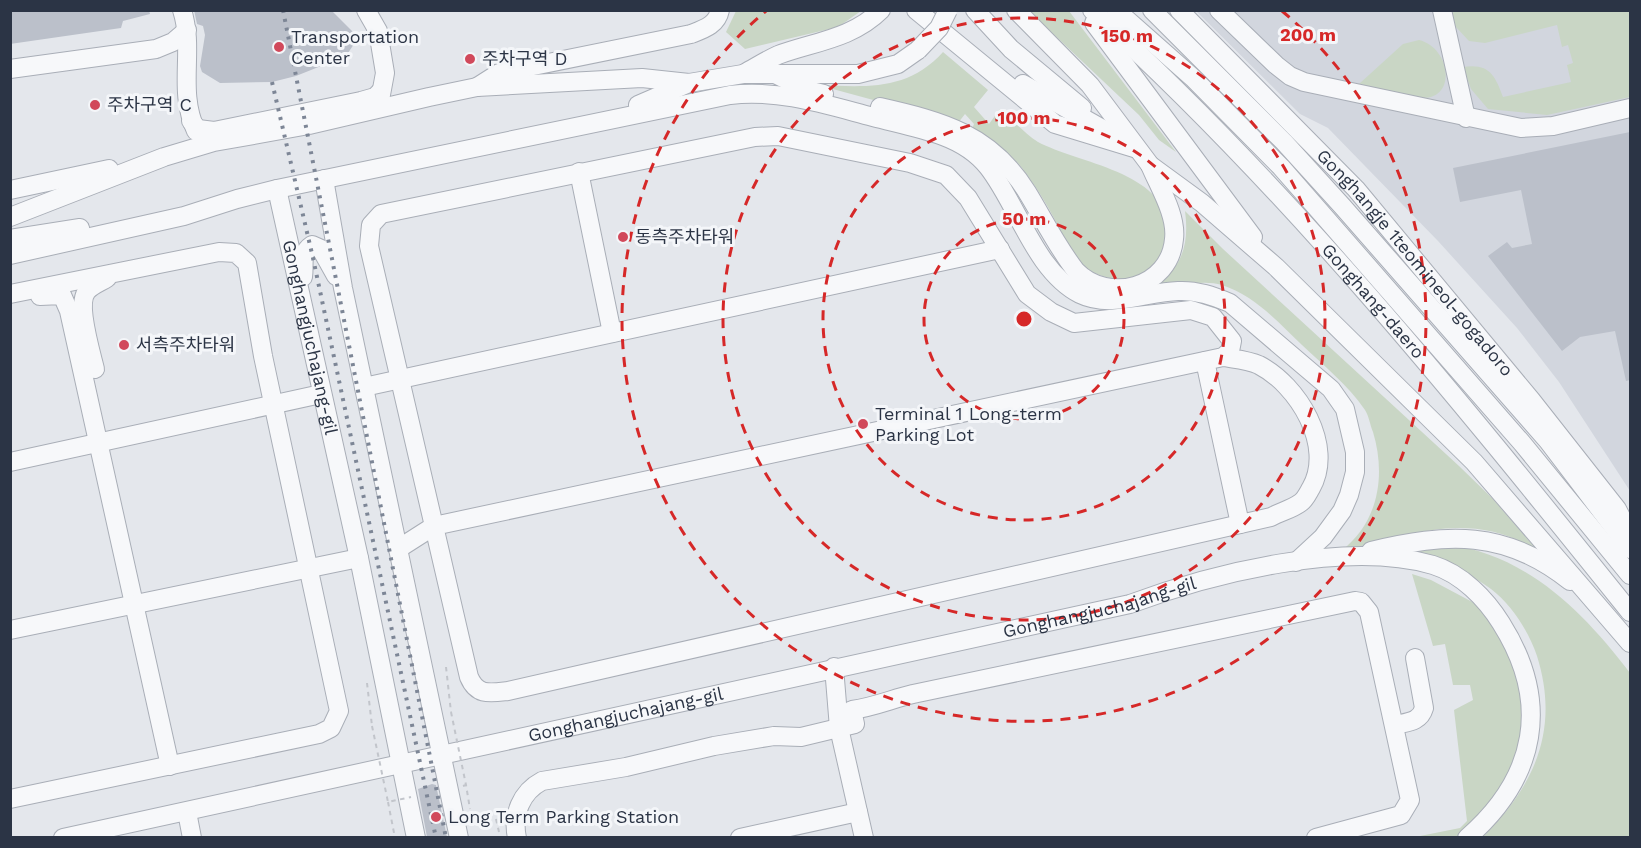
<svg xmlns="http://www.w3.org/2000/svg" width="1641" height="848" font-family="'Work Sans','Noto Sans KR',sans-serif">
  <rect width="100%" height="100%" fill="#e4e7ec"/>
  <polygon fill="#d2d6de" points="1196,11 1630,11 1630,491 1559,382 1517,328 1438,241 1328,128 1300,114"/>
  <g fill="#c9d6c5">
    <polygon points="736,11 861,11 838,27 745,49 726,32"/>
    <polygon points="1029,11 1069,11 1176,152 1159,140 1139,115"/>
    <path d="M1451,11H1630V97L1547,115L1488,109L1471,89L1463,67C1489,63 1495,75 1503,97L1571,82L1567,65L1573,63L1568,45L1562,47L1557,25L1485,43L1469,41L1454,25Z"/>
    <path d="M1419,40C1451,48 1457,99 1422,98L1359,84L1403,44Z"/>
    <path d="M943,52L988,90L974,107L989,124L1000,109C1012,119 1025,134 1038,142C1081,165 1186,174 1164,246C1160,259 1148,274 1134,278C1120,282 1098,277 1086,268C1071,257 1065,237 1056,222C1047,204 1034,184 1022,168C1008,151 990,140 972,129L974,124L965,114L958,123L818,85C866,87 908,91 943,52Z"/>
    <path d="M1185,211L1223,249L1459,466L1493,499L1537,550C1468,509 1413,535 1341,551C1379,522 1386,475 1373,432C1370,425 1369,416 1365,410C1348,385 1323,365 1302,345C1277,321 1255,296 1222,285C1199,278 1168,289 1145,291C1180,273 1190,249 1185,211Z"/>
    <path d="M1445,544C1526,554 1583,611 1630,673V837H1483C1535,785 1560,729 1537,656C1529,632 1512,605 1491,589C1463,568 1431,561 1398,552Z"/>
    <polygon points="1412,574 1431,580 1478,605 1505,637 1528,713 1514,775 1461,837 1415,837 1460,828 1467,821 1454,710 1473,700 1470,685 1453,685 1445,644 1433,646"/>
  </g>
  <g fill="#bbc0ca">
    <polygon points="10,10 149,10 150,14 123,21 121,28 10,44"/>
    <polygon points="194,10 331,10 353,32 354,44 348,53 336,60 296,76 272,82 220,83 202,72 200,66 205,35 203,26 197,24"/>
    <polygon points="1630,132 1630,380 1626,381 1615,331 1580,337 1562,351 1488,256 1507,242 1512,248 1532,244 1521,190 1460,202 1453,168"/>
    <polygon points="432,784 436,785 447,837 427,837 418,789"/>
  </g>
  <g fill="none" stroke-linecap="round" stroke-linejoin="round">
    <g stroke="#a9aeb7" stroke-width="20">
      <g id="minor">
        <path d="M182,10C195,51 177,89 196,131"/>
        <polyline points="366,10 378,31 385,73 380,100"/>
        <polyline points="916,10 1055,124 1137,149"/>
        <polyline points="975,10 1011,49 1082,108"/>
        <polyline points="1016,10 1090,85 1150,165 1202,203 1276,267 1474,462 1630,643"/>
        <path id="s1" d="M1092,10C1293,192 1461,402 1630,612"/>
        <polyline points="1116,10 1193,78 1281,167 1522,443 1630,575"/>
        <polyline points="1152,10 1284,142 1343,207 1548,441 1630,549"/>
        <path id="s2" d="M1179,10L1356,189L1532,401L1617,509L1630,534"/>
        <polyline points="1219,10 1276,65 1290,76 1304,82 1521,128 1553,126 1630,108"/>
        <polyline points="1442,10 1466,118"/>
        <polyline points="1094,23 1253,237"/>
        <polyline points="10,69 156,49 173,42 187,30"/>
        <path d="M745,73C756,67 767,60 778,55C813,42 852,39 881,10"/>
        <polyline points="775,74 807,90 824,94"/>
        <polyline points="1023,84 1108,132"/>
        <path d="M477,87L499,73L691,34C704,29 717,25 720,10"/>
        <polyline points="638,105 689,83 743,74 858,74 898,64 918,50"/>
        <path d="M880,107C942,121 991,134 1027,192C1043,218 1057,247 1076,271C1108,304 1170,288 1174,239C1177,215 1159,187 1150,165"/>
        <polyline points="191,121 198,129 214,131 361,101 375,97 381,91"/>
        <polyline points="579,172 612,333"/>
        <polyline points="324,179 343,288 459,838"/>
        <path id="s3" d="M277,189L359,558L416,838"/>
        <polyline points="10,190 109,169"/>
        <polyline points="10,217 164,157 214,142 309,125 429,97 477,87 642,78 689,83"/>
        <polyline points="10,239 80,228"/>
        <path d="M10,255L184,216L237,199L277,189L730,95C779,89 827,105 873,117C896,123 921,128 943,136C959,142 977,153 988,167C1018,205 1035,271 1080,294C1111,309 1146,292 1178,291C1197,290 1213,296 1230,303L1331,389L1345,409L1355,452V472L1349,495L1342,511L1323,537L1296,562"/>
        <path d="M303,277C305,264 300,253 312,245L321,249L336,276"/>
        <polyline points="10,294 219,252 236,253 247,263 263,356 339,711 331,728 319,734 10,799"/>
        <polyline points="40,296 62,295 69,311 170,766"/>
        <polyline points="1205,361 1240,524"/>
        <path d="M95,369C91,352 76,304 87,291C92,285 101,282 107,278"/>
        <polyline points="364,387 1000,249"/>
        <polyline points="10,462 321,394"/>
        <path d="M398,549L434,526L1223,357C1234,359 1248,360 1259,365C1298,385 1335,446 1311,488C1308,493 1305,500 1300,503C1292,509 1280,512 1271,517L508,691C490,693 477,696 469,677C435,534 402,390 369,246L371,225L381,214L755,137L778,136L910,163L946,175L968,198L1027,294L1051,312L1074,323L1191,310L1213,317L1232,341L1230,351L1223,357"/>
        <path d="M1371,551C1447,533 1505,529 1570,581"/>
        <polyline points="10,630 359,558"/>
        <polyline points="834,667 839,728 864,838"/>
        <path d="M1395,725C1408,722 1420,722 1424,708L1415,658"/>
        <polyline points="187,812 192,838"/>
        <path id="s4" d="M63,838L1130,604C1213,573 1346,540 1433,565C1462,574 1486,599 1501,623C1551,702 1537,777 1467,838"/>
        <path d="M517,838C512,815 521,792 542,781L626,767L714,746L774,736L801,737L855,724L852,710C874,707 892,699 913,694L1355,601L1361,602L1369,612L1410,800L1401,815L1316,838"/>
        <polyline points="740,838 858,812"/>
      </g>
    </g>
    <g stroke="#c2c5cb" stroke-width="2" stroke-dasharray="4.5 4.5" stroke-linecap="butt">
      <polyline points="446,667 451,712"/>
      <polyline points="367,683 372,726"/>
      <polyline points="463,786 466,785 470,809"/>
      <polyline points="388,802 395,838"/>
      <polyline points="496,819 499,832"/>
    </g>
    <use href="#minor" stroke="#f7f8fa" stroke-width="18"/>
    <g stroke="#7d8696" stroke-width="4" stroke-dasharray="3 6" stroke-linecap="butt">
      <polyline points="283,10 446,838"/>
      <polyline points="272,82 313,258 436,838"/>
    </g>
    <g stroke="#a9aeb7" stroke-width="20" stroke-linecap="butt">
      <polyline id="minor-bridge" points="918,50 939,28 948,10"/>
    </g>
    <g stroke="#c2c5cb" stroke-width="2" stroke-dasharray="4.5 4.5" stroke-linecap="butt">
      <polyline points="451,712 466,785"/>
      <polyline points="372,726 388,802 411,797"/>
    </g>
    <use href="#minor-bridge" stroke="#f7f8fa" stroke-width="18"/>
  </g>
  <g fill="none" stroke="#d62828" stroke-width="3" stroke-dasharray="10 8">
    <circle cx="1024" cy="319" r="100"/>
    <circle cx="1024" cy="319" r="201"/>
    <circle cx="1024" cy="319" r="301"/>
    <path d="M1282 11A402 402 0 1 1 766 11"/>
  </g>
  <g fill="#d1495b" stroke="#f4f6f9" stroke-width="2">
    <circle cx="279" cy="47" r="6"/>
    <circle cx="470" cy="59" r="6"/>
    <circle cx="95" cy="105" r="6"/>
    <circle cx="623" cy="237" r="6"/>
    <circle cx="124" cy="345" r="6"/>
    <circle cx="863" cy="424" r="6"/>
    <circle cx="436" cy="817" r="6"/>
  </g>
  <g text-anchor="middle" stroke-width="6" stroke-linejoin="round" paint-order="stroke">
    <g font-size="18" fill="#2b3445" stroke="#f4f6f9" text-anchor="start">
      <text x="291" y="43">Transportation<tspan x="291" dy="21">Center</tspan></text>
      <text x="482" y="65">주차구역 D</text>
      <text x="107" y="111">주차구역 C</text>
      <text x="635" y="243">동측주차타워</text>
      <text x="136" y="351">서측주차타워</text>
      <text x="875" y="420">Terminal 1 Long-term<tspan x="875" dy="21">Parking Lot</tspan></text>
      <text x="448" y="823">Long Term Parking Station</text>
    </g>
    <g font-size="18" fill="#2b3445" stroke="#f4f6f9">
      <text dy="6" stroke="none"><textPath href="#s2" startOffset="346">Gonghangje 1teomineol-gogadoro</textPath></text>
      <text dy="6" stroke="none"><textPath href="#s1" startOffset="405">Gonghang-daero</textPath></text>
      <text dy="6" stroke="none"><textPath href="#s3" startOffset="152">Gonghangjuchajang-gil</textPath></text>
      <text dy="6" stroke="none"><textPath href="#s4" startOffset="1062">Gonghangjuchajang-gil</textPath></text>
      <text dy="6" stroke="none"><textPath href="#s4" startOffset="576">Gonghangjuchajang-gil</textPath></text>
    </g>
  </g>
  <circle cx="1024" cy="319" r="9" fill="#d62828" stroke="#f4f6f9" stroke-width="3"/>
  <g font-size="18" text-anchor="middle" font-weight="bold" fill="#d62828" stroke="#f4f6f9" stroke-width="6" stroke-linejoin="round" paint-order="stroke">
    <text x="1308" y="41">200 m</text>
    <text x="1127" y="42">150 m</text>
    <text x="1024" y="124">100 m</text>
    <text x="1024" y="225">50 m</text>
  </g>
  <rect width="1641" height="848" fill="none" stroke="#2b3445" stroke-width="24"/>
</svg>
